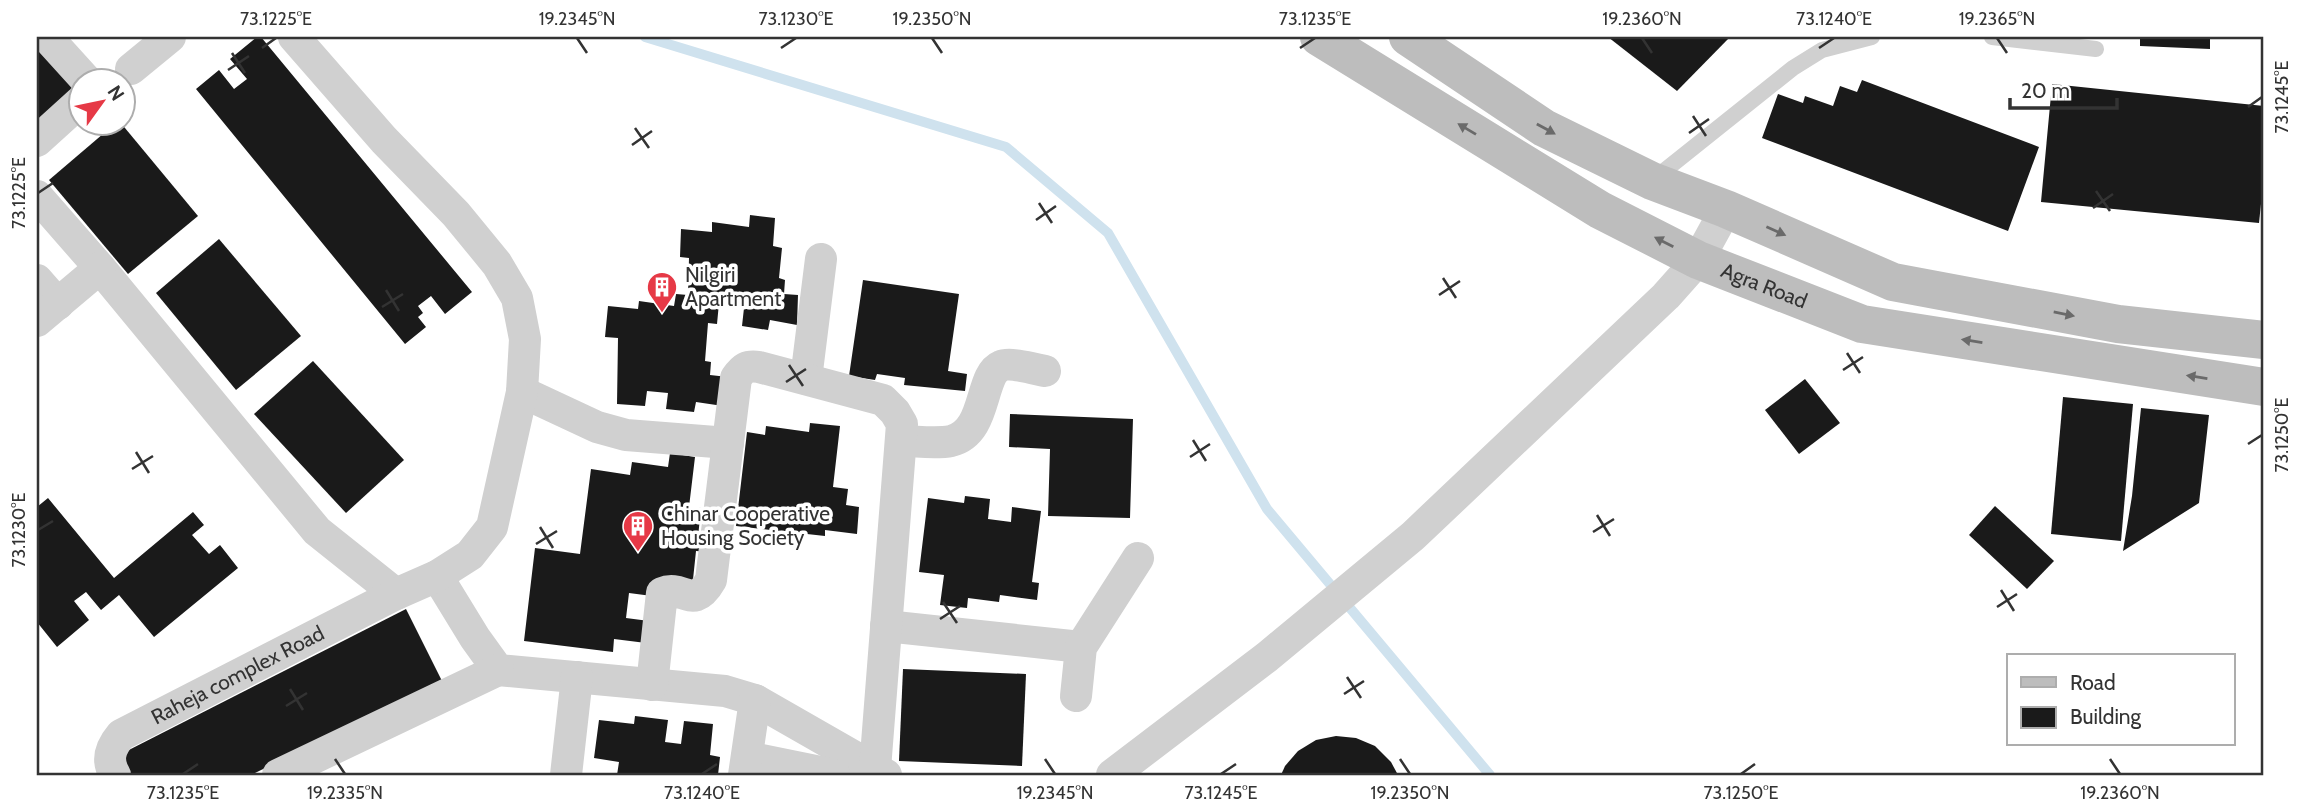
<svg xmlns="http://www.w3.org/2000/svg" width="2301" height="812" font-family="Cabin,sans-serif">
  <rect width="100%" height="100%" fill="#fff"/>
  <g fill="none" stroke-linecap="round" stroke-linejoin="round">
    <polyline stroke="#cfe2ee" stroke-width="10" points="645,37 1006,147 1108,233 1267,509 1490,775"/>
  </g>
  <g fill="#1a1a1a">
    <polygon points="37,37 80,85 37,133"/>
    <polygon points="257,37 261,37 472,292 445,314 431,296 418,306 423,313 418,317 426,327 405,344 196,89 219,70 234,89 247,79 230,59"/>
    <polygon points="1608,37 1730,37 1677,91"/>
    <polygon points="2140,37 2210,37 2210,49 2140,46"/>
    <polygon points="1862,80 2039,147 2008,231 1762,138 1778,94 1803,103 1805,96 1833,106 1840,86 1857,92"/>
    <polygon points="2052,84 2264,106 2264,175 2259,223 2041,202"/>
    <polygon points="117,122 120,122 198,216 128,274 49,180"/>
    <polygon points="750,215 775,218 773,246 782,248 779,278 785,280 784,294 798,295 797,325 770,320 768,330 742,326 744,308 719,303 717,324 708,323 705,361 711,362 710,375 728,377 723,406 696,402 694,412 666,409 668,393 647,391 645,406 617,404 618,338 605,337 608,306 638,309 639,301 674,306 676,294 688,295 689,258 680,257 681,229 712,232 712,222 749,227"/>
    <polygon points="219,239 301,336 236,390 156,293"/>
    <polygon points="863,280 959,294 948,371 967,374 965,391 904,385 905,378 877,374 875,380 849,376"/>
    <polygon points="313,361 404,460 346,513 254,414"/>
    <polygon points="1805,379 1840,423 1799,454 1765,410"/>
    <polygon points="2063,397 2133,404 2121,541 2051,534"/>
    <polygon points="2141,408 2209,415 2199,503 2123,551 2132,496"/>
    <polygon points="1010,414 1133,419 1130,518 1048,516 1050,449 1009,447"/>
    <polygon points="810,423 840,426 833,487 848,489 846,505 859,507 857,534 825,530 825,536 736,526 747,432 765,435 766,426 809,432"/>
    <polygon points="670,453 695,457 689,507 701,508 698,537 711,539 709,552 696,551 692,589 652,596 629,593 626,618 649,621 646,643 614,639 613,652 524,641 535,548 580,554 591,469 630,475 632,462 668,467"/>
    <polygon points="965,496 990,499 988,519 1011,522 1012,507 1041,511 1032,582 1039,583 1037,600 1000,595 999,602 968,598 967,608 940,605 944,575 919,572 928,498 964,503"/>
    <polygon points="48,498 114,578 193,512 204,525 192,535 209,554 220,545 238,568 154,637 119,595 101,610 86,592 74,601 89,620 57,647 37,622 37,537 39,535 37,533 37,507"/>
    <polygon points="1995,506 2054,561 2027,589 1969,535"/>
    <polygon points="406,609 442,681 251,775 129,775 119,755"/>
    <polygon points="903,669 1026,674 1022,766 899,761"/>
    <polygon points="635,716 668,720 665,742 681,744 684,721 713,724 710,755 720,757 718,775 617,775 619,762 594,758 599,720 634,724"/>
    <polygon points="1336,736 1356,738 1375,746 1391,762 1398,775 1281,775 1285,766 1298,751 1316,740"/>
  </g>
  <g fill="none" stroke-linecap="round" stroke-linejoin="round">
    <g stroke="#d0d0d0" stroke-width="16">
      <polyline points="1992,37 2096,49"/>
      <polyline points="1654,179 1793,68 1822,50 1872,37"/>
    </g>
    <g stroke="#d0d0d0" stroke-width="32">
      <polyline points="47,37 86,80"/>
      <polyline points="131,69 170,37"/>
      <polyline points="37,141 80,102"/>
      <polyline points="37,196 100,268 317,531 396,594"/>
      <polyline points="37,280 58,304"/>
      <polyline points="37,321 100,268"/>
      <polyline points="806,379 821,259"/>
      <polyline points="522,392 597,427 626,435 728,443"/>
      <path d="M901,441C916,441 936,444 951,441C988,432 979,375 1001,366C1010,362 1035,369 1045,371"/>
      <polyline points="437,576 475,638 498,670 725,691 755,700 886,775"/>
      <polyline points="886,626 1081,647"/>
      <path d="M652,685L662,593C684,584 693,612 711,580L736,378C743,368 747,365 759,367L883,400L895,412L902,424L875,769"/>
      <polyline points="1076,696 1081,647 1138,558"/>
      <polyline points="747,757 835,775"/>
      <path id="s1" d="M115,775C106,760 110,748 121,735L396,594L437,576L470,555L492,527L522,392L525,339L517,298L497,264L456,214L384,140L294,37"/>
      <polyline points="278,775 498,670"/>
      <polyline points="566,775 577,677"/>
      <polyline points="744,775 755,700"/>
      <polyline points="1112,775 1267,657 1413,536 1666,296 1698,260 1726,209"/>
    </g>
    <g stroke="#bdbdbd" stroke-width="38">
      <path id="s2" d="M1319,37L1600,210L1698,260L1862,324L2264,387"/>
      <polyline points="1408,37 1544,128 1652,181 1726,209 1893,282 2118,324 2264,340"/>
    </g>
  </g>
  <defs><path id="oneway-solid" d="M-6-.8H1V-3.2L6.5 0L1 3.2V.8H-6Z" transform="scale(1.75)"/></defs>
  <g fill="#6a6a6a">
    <use href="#oneway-solid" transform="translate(1467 129) rotate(-149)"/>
    <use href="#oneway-solid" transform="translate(1546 129) rotate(29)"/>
    <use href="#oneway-solid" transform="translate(1776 231) rotate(24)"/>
    <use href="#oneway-solid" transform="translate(1664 242) rotate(-153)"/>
    <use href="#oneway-solid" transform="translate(2064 314) rotate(11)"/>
    <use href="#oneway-solid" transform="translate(1972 341) rotate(-171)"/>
    <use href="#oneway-solid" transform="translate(2197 377) rotate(-171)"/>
  </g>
  <path fill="none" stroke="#333" stroke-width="2.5" d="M577,38L587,53M932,38L942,53M1642,38L1652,53M1997,38L2007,53M262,48L276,38M781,48L796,38M1300,48L1315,38M1819,48L1834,38M232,53L245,73M228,70L249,56M2248,107L2262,97M1693,116L1706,136M635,128L649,148M1689,133L1709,119M632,145L652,131M2096,191L2110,211M38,193L53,183M1039,203L1052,223M2093,208L2113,194M1036,220L1056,206M1443,278L1456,298M386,290L399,311M1439,295L1460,281M382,307L403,294M1847,353L1860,373M789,365L803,386M1843,370L1863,357M786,382L806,369M1193,440L1206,461M2248,444L2262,435M136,452L149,473M1190,457L1210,444M132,469L153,456M1597,515L1610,536M540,527L553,548M38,530L53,521M1593,532L1614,519M536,544L557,531M2001,590L2014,611M943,602L957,623M1997,607L2017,594M940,619L960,606M1347,677L1361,698M290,689L303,710M1344,694L1364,681M286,706L307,693M335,759L345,774M1045,759L1055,774M1400,759L1410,774M2110,759L2120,774M183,774L198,764M702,774L717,764M1221,774L1236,764M1741,774L1755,764"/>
  <defs>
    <g id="building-pin" transform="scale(1.575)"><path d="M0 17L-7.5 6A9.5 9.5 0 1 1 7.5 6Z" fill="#e63946" stroke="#fff"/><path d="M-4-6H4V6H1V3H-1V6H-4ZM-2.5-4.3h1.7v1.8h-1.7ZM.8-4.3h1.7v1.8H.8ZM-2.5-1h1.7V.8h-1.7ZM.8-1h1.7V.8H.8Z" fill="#fff"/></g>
  </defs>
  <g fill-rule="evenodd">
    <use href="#building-pin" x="662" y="287"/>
    <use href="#building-pin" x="638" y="526"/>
  </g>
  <g text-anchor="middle" stroke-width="7" stroke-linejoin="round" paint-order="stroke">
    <g font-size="21" fill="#333" stroke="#fff" text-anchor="start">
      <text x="685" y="282">Nilgiri<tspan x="685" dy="24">Apartment</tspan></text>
      <text x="661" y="521">Chinar Cooperative<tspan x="661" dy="24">Housing Society</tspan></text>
    </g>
    <g font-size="21" fill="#333" stroke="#fff">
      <text dy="7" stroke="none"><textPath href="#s2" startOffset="511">Agra Road</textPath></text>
      <text dy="7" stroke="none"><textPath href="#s1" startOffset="175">Raheja complex Road</textPath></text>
    </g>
  </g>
  <rect width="2301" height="812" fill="none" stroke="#ffffff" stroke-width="77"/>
  <rect x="2007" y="654" width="228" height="91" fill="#ffffff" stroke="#adadad" stroke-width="2"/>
  <rect x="2021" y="677" width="35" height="10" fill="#bdbdbd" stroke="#adadad" stroke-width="2"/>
  <text x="2070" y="690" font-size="21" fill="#333333">Road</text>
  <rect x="2021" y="707" width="35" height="21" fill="#1a1a1a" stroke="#adadad" stroke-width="2"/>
  <text x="2070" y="724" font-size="21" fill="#333333">Building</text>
  <g transform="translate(102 102) rotate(57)"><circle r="33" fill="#ffffff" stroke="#adadad" stroke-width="2"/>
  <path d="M0-5L12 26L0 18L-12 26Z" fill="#e63946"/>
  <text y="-10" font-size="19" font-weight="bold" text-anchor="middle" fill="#333333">N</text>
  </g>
  <path d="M2010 98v10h107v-10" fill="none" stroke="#333333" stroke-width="3.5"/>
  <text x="2021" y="98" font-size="21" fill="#333333" stroke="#ffffff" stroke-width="5" paint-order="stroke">20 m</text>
  <rect x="38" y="38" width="2224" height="736" fill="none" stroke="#333" stroke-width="2.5"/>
  <g font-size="18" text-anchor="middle" fill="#333">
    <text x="276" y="25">73.1225°E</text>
    <text x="577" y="25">19.2345°N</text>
    <text x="796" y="25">73.1230°E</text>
    <text x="932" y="25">19.2350°N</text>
    <text x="1315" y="25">73.1235°E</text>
    <text x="1642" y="25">19.2360°N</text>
    <text x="1834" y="25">73.1240°E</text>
    <text x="1997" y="25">19.2365°N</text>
    <text transform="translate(2282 97) rotate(-90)" y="6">73.1245°E</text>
    <text transform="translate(19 193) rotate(-90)" y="6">73.1225°E</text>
    <text transform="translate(2282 435) rotate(-90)" y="6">73.1250°E</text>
    <text transform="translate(19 530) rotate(-90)" y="6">73.1230°E</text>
    <text x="183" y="799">73.1235°E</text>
    <text x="345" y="799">19.2335°N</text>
    <text x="702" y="799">73.1240°E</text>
    <text x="1055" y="799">19.2345°N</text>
    <text x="1221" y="799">73.1245°E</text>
    <text x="1410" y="799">19.2350°N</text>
    <text x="1741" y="799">73.1250°E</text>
    <text x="2120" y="799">19.2360°N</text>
  </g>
</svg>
